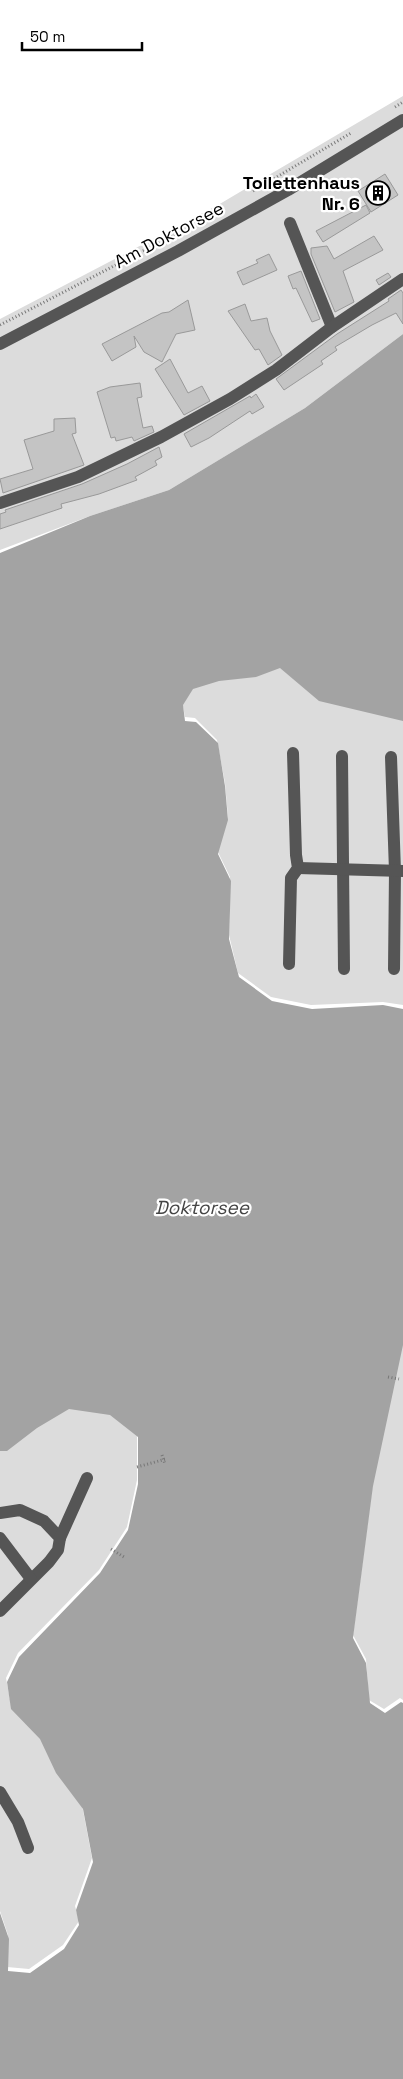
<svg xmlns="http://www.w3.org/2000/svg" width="403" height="2079" font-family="'Space Grotesk',sans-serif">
  <rect width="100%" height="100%" fill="#fff"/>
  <g fill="#dcdcdc">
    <polygon points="403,96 403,334 305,408 169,490 90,516 0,550 0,319 218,205"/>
    <polygon points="279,665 403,718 403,1005 383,1002 311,1005 271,997 238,973 229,935 230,877 217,850 228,817 225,783 217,740 195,718 185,717 182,701 192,685"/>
    <polygon points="403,1339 403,1700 400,1698 384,1709 369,1700 366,1659 353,1635 373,1482"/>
    <polygon points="69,1405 109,1412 137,1433 137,1480 127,1527 99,1570 18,1653 6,1678 11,1705 39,1736 82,1805 92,1858 75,1906 79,1921 63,1945 29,1969 7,1967 8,1935 0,1911 0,1448"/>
  </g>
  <polygon fill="#a3a3a3" points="403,334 403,721 319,701 280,668 256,677 219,681 193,689 183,705 185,721 196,722 218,743 225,786 228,820 218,854 231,881 229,939 239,977 272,1001 312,1009 383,1005 403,1009 403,1345 373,1486 353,1638 366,1663 370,1703 385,1713 401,1702 403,1703 403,2079 0,2079 0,1913 9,1939 8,1971 30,1973 64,1949 79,1925 76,1910 93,1862 83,1809 56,1773 40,1739 11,1709 7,1682 19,1657 100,1573 128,1530 138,1484 138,1437 110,1415 69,1409 37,1428 7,1451 0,1451 0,553 90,516 169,490 305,408"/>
  <g fill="#c4c4c4" stroke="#999">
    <polygon points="385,174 398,195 371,212 358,191"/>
    <polygon points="366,205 370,213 323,242 316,231"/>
    <polygon points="374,236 383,250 343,271 354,302 335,312 311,254 311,248 327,246 334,259"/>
    <polygon points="269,254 277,270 243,285 237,272 258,263 256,260"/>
    <polygon points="301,271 320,319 312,322 296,288 293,289 288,276"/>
    <polygon points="388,273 391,277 379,285 376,280"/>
    <polygon points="401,290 403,293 403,324 396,313 372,325 335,347 337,350 321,361 323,364 284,390 276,379 337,334 389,301 388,299"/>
    <polygon points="188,300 195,330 176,334 162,362 144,352 134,336 136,347 112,361 102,344 162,313 169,312"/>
    <polygon points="245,304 251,321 267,318 270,331 282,355 268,365 259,349 255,350 228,311"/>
    <polygon points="170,359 188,393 202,386 210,401 184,415 155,369"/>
    <polygon points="140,383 142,397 137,398 143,428 152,426 154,432 134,441 132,437 116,441 115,437 111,438 97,392 110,387"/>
    <polygon points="256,394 264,407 252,414 250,411 209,438 191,447 184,434 250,396 251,398"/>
    <polygon points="75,418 76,433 72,434 84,465 3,493 0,479 33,469 24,440 54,431 54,419"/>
    <polygon points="159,447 162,457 155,461 157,465 135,477 137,480 99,494 61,504 62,508 0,529 0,514 6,512 5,510 82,484 127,464"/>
  </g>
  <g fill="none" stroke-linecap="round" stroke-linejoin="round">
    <g stroke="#777" stroke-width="3" stroke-dasharray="1 2.5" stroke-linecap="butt">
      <polyline points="395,107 403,102"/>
      <polyline points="253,191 351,133"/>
      <polyline points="0,325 193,225"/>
      <polyline points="388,1377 399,1379"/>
      <polyline points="162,1455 165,1464"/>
      <polyline points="137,1467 166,1459"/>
      <polyline points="111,1549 124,1557"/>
    </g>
    <g stroke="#555" stroke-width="12">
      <polyline points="290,223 332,327"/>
      <polyline points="0,344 178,251 288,190 403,120"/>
      <polyline points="0,503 78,477 161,437 230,399 276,370 332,327 403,279"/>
      <polyline points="342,756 344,969"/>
      <polyline points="391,757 395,871 394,969"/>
      <polyline points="298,868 403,871"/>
      <polyline points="289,964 291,878 298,868 296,855 293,753"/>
      <polyline points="0,1513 20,1510 44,1521 60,1538 58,1550 49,1562 0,1611"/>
      <polyline points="0,1538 31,1579"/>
      <polyline points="60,1538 87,1478"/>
      <polyline points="0,1792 18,1822 28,1848"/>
    </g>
  </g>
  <defs>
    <g id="building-ring" transform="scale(1.25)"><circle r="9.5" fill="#fff" stroke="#000" stroke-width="1.5"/><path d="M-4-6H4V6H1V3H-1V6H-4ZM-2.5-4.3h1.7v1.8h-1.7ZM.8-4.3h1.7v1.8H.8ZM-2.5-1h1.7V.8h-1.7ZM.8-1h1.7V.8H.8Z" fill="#000"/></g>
  </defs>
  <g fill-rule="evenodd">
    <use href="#building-ring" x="378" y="193"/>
  </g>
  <g text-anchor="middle" stroke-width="4.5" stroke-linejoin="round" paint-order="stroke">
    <g font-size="18" font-weight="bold" fill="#000" stroke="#fff" text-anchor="end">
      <text x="360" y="189">Toilettenhaus<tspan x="360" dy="21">Nr. 6</tspan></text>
    </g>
    <g font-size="18" fill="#000" stroke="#fff">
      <text transform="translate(169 235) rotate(-28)" y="6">Am Doktorsee</text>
    </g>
    <g font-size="19" font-style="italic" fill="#444" stroke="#fff">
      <text x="202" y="1214">Doktorsee</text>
    </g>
  </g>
  <path d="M22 42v8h120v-8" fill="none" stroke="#000000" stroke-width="2.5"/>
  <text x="30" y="42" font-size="15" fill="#000000" stroke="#ffffff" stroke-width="4" paint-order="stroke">50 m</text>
</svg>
